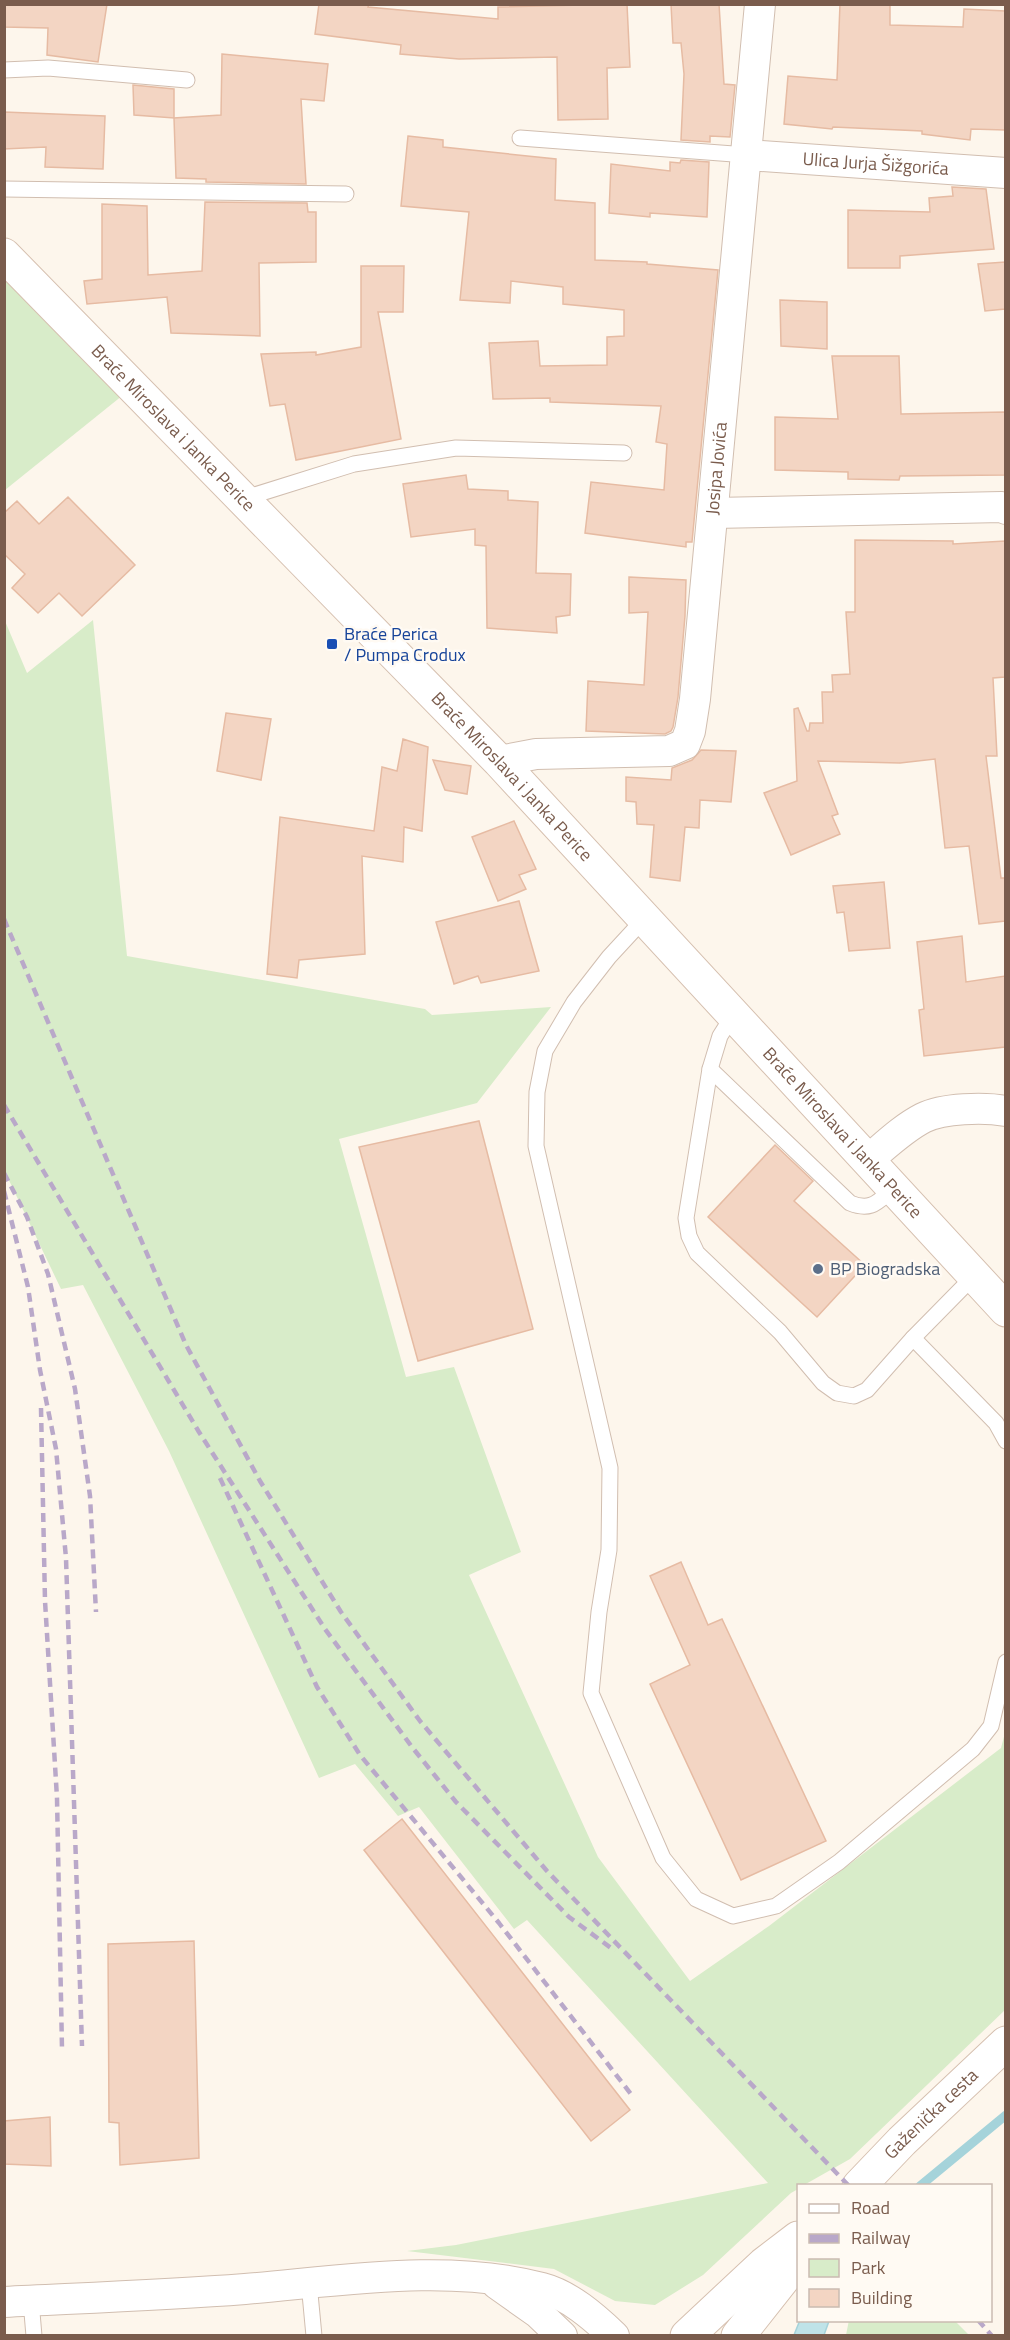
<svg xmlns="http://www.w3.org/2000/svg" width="1010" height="2340" font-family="'Titillium Web',sans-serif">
  <rect width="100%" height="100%" fill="#fdf6ec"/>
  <g fill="#d8ecc9">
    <polygon points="5,255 133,387 5,490"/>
    <polygon points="93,620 127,956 425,1009 432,1015 551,1007 477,1103 339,1139 406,1377 454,1367 521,1552 469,1575 598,1857 690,1981 769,1926 1001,1748 1005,1733 1005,2010 850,2159 804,2185 798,2186 798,2189 791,2193 703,2275 655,2305 615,2301 554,2269 407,2251 456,2245 768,2183 527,1920 514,1929 419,1807 398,1816 355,1764 319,1778 169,1451 83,1285 61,1289 5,1172 5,621 27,673"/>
    <polygon points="849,2320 955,2321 969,2335 846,2335"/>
  </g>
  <polygon fill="#bfe3e8" stroke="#a5d3da" stroke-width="1.5" points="800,2320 829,2320 829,2321 824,2335 794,2335"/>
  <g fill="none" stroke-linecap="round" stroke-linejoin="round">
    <polyline stroke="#a5d3da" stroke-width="9" points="920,2186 1006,2115"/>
  </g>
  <g fill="#f3d5c3" stroke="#e6bba3" stroke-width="1.5">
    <polygon points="4,4 107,4 98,62 47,55 48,28 4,27"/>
    <polygon points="319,4 369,4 368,7 498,19 498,7 627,4 630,67 607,68 608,119 558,120 557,57 459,59 400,54 401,45 315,34"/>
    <polygon points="671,4 719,4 724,84 735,85 730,137 710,136 710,142 681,140 684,74 681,43 673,43"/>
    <polygon points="840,4 890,4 890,25 963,27 964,9 1005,11 1005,130 971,129 970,140 922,134 922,131 833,127 832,129 784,124 788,76 837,80"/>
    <polygon points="222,54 328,64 324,101 301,99 306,184 206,182 206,179 176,178 174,118 221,115"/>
    <polygon points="133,85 174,89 174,118 134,115"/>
    <polygon points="4,112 105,116 103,169 45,167 46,147 4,149"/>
    <polygon points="408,136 443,140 443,147 556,159 555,200 595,203 595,260 647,262 647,264 718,270 692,542 686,542 686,547 585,533 591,482 664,490 667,444 656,442 661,406 550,402 550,398 493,399 489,343 538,341 540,366 607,365 607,337 624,336 624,310 563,304 563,287 511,281 510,303 460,300 469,212 401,206"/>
    <polygon points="681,160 709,162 707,217 650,213 650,217 609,213 611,164 670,171 670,162 680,163"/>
    <polygon points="952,187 986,189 994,249 900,256 900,268 848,268 848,210 930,212 929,198 953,196"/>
    <polygon points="205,202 307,203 308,212 316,212 316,262 259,263 260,336 171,333 167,297 87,304 84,281 102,279 102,204 147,206 148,275 202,271"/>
    <polygon points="1005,262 1005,309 985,311 978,264"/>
    <polygon points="361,266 404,266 403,312 378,312 401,439 296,460 285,404 270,406 261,354 316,352 316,355 361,347"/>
    <polygon points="780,300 827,302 827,349 781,346"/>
    <polygon points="832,356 899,356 901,414 1005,412 1005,475 900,476 899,480 848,479 848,472 775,470 775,417 838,419"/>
    <polygon points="466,475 468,489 508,491 508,500 538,502 536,573 571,574 570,615 556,617 557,633 487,628 486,546 475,545 475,529 411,537 403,484"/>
    <polygon points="68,497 135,565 82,616 59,593 38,613 12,588 25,574 4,554 4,513 17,501 39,524"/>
    <polygon points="855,540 953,541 953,544 1005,541 1005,677 993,678 997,756 986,756 1001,878 1005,878 1005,921 979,924 969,846 945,848 935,759 900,763 818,761 838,814 832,816 840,834 791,855 764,793 797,781 794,709 798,708 807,731 809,731 810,723 823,723 822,692 833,692 832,675 850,674 846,612 855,612"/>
    <polygon points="629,577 686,580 685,616 678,697 673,727 671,731 665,734 586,731 588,681 644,685 648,612 629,613"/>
    <polygon points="226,713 271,719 261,780 217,771"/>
    <polygon points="403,739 428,747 422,831 404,827 403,862 362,856 365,954 299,960 297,978 267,974 280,817 374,831 382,767 397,771"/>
    <polygon points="701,750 736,751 731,802 700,800 699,828 685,827 680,881 650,877 654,825 637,824 636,802 626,801 626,777 671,780 672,768 692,760"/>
    <polygon points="433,760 471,766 467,794 445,790"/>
    <polygon points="514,821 536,869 519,875 526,889 498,901 472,837"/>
    <polygon points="884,882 890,948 849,951 844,912 837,913 833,886"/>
    <polygon points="519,901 539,971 481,983 478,976 454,984 436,922"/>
    <polygon points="962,936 966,982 1005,976 1005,1047 924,1056 919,1010 924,1009 917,942"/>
    <polygon points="479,1121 533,1329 418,1361 359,1147"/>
    <polygon points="775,1145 813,1181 794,1201 865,1265 817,1317 708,1217"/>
    <polygon points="681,1562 708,1625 722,1619 826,1841 741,1880 650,1684 690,1665 650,1576"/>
    <polygon points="402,1819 630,2110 591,2141 364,1850"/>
    <polygon points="194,1941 199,2158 120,2165 119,2123 109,2122 108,1944"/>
    <polygon points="50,2117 51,2166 4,2164 4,2121"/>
  </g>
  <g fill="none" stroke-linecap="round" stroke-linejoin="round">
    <g stroke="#d1beb0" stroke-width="17">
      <g id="service">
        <polyline points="4,70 48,68 187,80"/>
        <polyline points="520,138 747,155"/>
        <polyline points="4,189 346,194"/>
        <polyline points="242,499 354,464 456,448 624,453"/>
        <polyline points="645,918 609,957 574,1002 545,1051 537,1092 536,1146 610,1468 609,1550 599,1612 591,1693 663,1858 696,1899 733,1916 776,1906 839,1862 973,1749 991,1726 1006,1662"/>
        <polyline points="734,1014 720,1036 710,1069 686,1218 689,1236 697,1253 780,1332 823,1383 837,1393 854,1396 867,1390 913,1338 974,1276"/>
        <path d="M710,1069L850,1203C872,1212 878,1201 894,1188"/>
        <polyline points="913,1338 996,1423 1006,1441"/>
        <polyline points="309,2283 314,2336"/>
        <polyline points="31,2301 34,2336"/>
      </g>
    </g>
    <g stroke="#d1beb0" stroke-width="32">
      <g id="minor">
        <path id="s1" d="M747,155L1006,173"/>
        <polyline points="713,513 1002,507 1006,509"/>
        <path id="s2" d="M499,761L536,754L669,751L685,744L690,731L695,699L760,4"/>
        <path d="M868,1160C886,1145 902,1129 923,1118C943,1108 984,1107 1006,1111"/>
        <polyline points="497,2284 538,2313 562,2336"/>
        <path d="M4,2302C84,2298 165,2295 245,2289C341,2281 448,2263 542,2288C569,2295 594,2317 614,2336"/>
      </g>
    </g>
    <g stroke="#d6c0b0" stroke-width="35">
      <g id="secondary">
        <path id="s3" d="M4,255L499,761L1006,1310"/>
        <path id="s4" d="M859,2186L902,2141L1006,2043"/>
        <polyline points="687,2336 764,2264 798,2238"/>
        <polyline points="738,2336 798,2260"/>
      </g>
    </g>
    <use href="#service" stroke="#fff" stroke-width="15"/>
    <use href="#minor" stroke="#fff" stroke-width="30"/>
    <use href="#secondary" stroke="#fff" stroke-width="33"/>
    <g stroke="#b9a8c9" stroke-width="4.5" stroke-dasharray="9 6" stroke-linecap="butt">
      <polyline points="4,919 186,1345 260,1481 341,1612 420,1721 547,1871 849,2186"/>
      <polyline points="4,1105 199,1432 325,1629 412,1747 456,1802 569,1917 615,1951"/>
      <polyline points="4,1173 27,1217 48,1274 75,1389 90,1496 96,1612"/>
      <polyline points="4,1191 28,1287 40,1370 56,1449 66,1558 82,2046"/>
      <polyline points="41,1408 45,1601 57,1798 62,2049"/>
      <polyline points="220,1478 317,1687 360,1755 499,1923 634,2098"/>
      <polyline points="978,2320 992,2336"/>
    </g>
  </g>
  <rect fill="#1a4fb4" stroke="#fffaf3" stroke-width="2" x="326" y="638" width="12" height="12" rx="3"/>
  <circle fill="#5c6f8a" stroke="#fffaf3" stroke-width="2" cx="818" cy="1269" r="6"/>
  <g text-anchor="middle" stroke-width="5" stroke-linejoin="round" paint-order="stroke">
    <g font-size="18" fill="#7a5c4d" stroke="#fffaf3">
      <text dy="6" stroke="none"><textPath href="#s1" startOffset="129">Ulica Jurja Šižgorića</textPath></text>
      <text dy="6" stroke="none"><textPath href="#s3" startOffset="242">Braće Miroslava i Janka Perice</textPath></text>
      <text dy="6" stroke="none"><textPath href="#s2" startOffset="466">Josipa Jovića</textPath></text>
      <text dy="6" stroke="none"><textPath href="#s3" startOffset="728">Braće Miroslava i Janka Perice</textPath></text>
      <text dy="6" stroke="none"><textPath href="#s3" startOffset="1214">Braće Miroslava i Janka Perice</textPath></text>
      <text dy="6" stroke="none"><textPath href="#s4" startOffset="102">Gaženička cesta</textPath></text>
    </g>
    <g font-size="18" fill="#164399" stroke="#fffaf3" text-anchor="start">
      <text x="344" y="640">Braće Perica<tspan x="344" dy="21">/ Pumpa Crodux</tspan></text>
    </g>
    <g font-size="18" fill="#4e5e75" stroke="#fffaf3" text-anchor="start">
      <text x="830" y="1275">BP Biogradska</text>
    </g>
  </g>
  <rect width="1010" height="2340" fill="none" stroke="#7a5c4d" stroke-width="12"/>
  <rect x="797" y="2184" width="195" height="138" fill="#fffaf3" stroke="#cabbb1" stroke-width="1.5"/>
  <rect x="809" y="2204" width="30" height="9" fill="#ffffff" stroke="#cabbb1" stroke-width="1.5"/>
  <text x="851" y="2214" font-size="18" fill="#7a5c4d">Road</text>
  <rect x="809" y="2234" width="30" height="9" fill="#b9a8c9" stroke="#cabbb1" stroke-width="1.5"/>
  <text x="851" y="2244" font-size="18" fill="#7a5c4d">Railway</text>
  <rect x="809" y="2259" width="30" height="18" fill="#d8ecc9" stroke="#cabbb1" stroke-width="1.5"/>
  <text x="851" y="2274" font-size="18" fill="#7a5c4d">Park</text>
  <rect x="809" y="2289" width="30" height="18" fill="#f3d5c3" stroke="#cabbb1" stroke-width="1.5"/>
  <text x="851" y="2304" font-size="18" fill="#7a5c4d">Building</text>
</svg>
